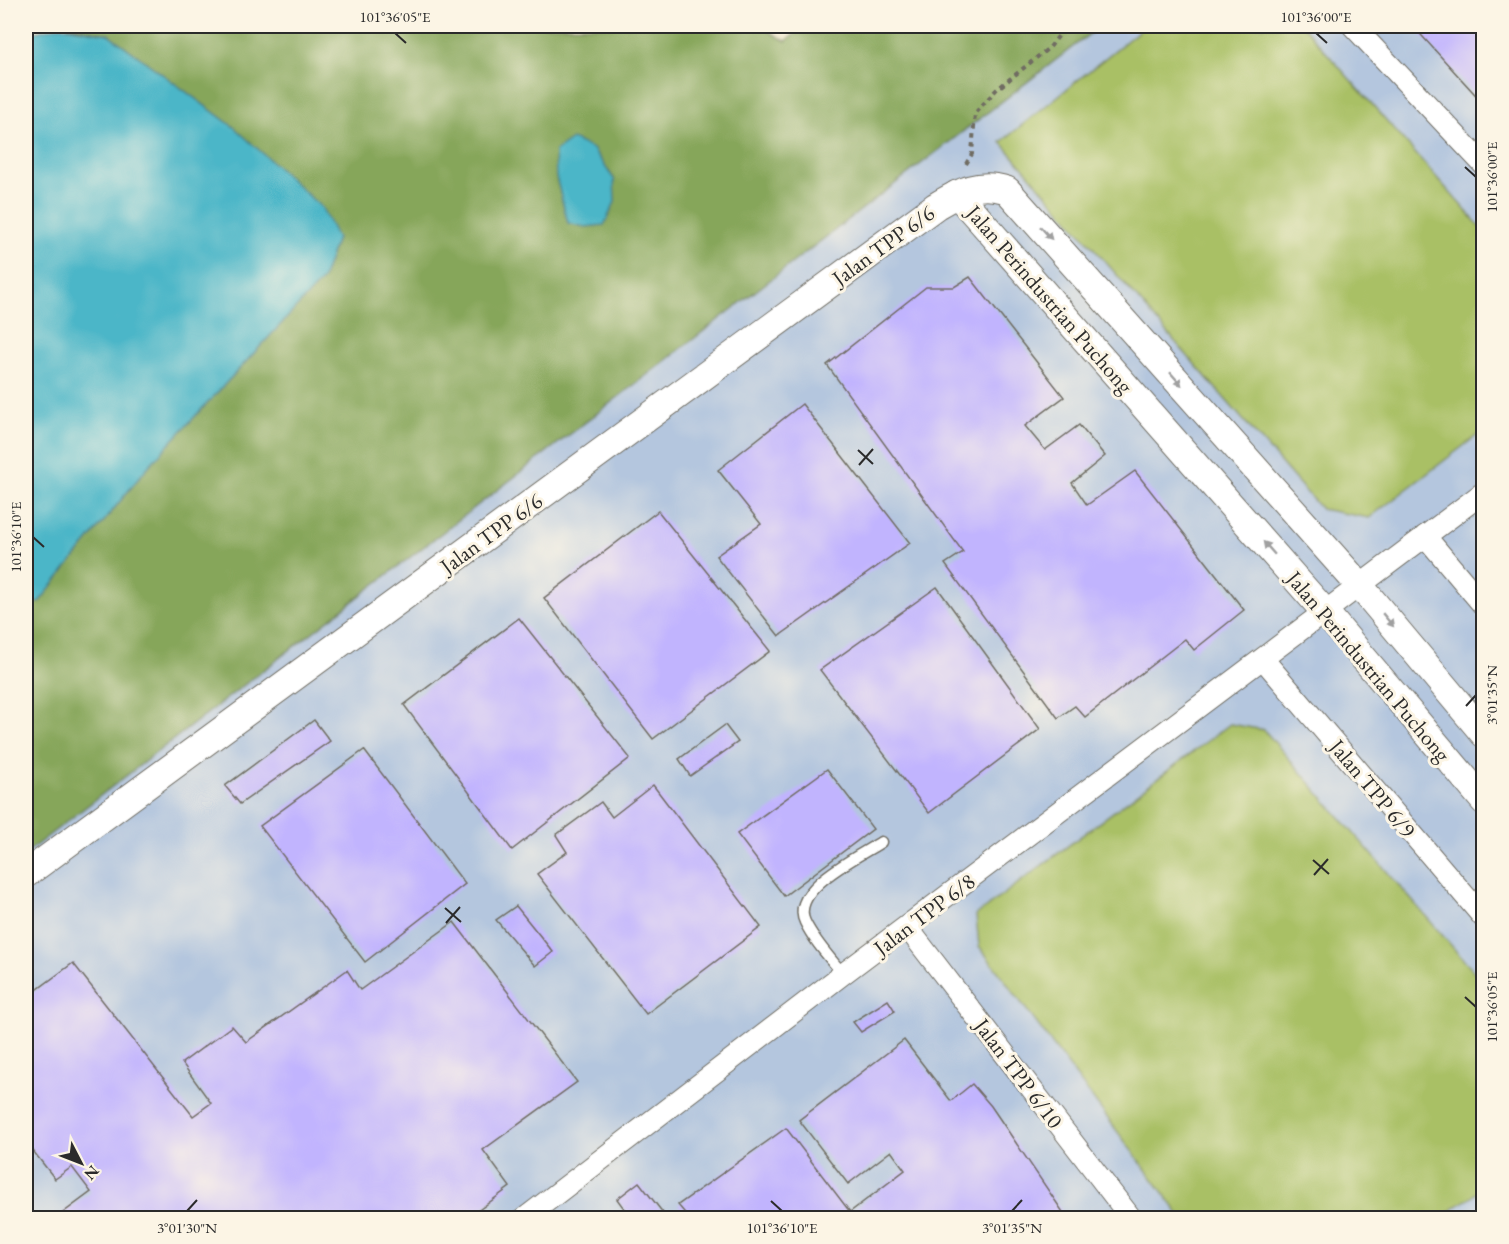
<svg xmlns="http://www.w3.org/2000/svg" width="1509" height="1244" font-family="'EB Garamond',serif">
  <rect width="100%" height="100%" fill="#fcf5e5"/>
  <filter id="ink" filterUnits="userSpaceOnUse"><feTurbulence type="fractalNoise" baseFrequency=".0167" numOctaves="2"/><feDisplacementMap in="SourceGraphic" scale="12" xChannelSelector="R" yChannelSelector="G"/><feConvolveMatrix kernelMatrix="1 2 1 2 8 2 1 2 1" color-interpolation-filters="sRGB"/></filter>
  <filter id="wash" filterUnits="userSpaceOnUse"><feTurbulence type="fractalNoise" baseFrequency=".008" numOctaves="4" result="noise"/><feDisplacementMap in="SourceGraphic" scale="24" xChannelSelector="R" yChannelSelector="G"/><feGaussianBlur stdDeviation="1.35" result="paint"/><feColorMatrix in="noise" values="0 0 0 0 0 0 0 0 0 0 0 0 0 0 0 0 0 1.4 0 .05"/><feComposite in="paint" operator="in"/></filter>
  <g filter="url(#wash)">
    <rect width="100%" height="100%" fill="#ede6c9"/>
    <polygon fill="#b4c6de" points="1100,26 1483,26 1483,1218 26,1218 26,853"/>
    <g fill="#a9c065" stroke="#6a7648" stroke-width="1.5">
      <polygon points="1145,26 1303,26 1483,230 1483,431 1369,518 1321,509 1001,142"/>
      <polygon points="1230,724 1264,730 1483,982 1483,1188 1440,1218 1182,1218 979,946 976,915"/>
    </g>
    <path fill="#86a65a" stroke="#586842" stroke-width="1.5" fill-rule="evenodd" d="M67,26H760L786,41L804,26H1100L26,853V605L39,602L146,469L322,280L337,238L235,128L108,34ZM593,149L614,179L568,223L556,176Z"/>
    <g fill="#4bb6c8" stroke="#3b707a" stroke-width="1.5">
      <polygon points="60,26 108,34 235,128 322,208 337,238 322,280 146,469 39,602 26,605 26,34"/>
      <polygon points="572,139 593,149 614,179 615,202 604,225 585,227 568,223 556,177 555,151"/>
    </g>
    <g id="blocks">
      <g fill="#c1b4fe">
        <polygon points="1413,26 1484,26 1484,104 1452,69"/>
        <polygon points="970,277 1064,397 1025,426 1045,450 1079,425 1105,456 1072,483 1087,505 1135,471 1244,610 1194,650 1185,639 1085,717 1075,706 1058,718 945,564 963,552 827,365 926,287 954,287"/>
        <polygon points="802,404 910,543 779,636 716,556 761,524 718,470"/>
        <polygon points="658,511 770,651 653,739 544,598"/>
        <polygon points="937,587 1040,729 929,813 820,670"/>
        <polygon points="519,618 630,758 512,850 404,705"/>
        <polygon points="314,720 330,741 240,804 225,786"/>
        <polygon points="725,725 738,742 690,776 679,759"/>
        <polygon points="364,750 465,884 365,962 260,826"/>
        <polygon points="827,769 873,829 784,896 737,834"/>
        <polygon points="653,785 761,927 646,1014 537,874 567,852 556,835 601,802 612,817"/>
        <polygon points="516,906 553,952 535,966 496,920"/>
        <polygon points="454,922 577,1082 483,1150 510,1187 468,1218 56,1218 91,1192 72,1167 55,1179 26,1142 26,998 73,963 193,1116 211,1103 182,1063 232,1026 246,1042 347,970 360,990"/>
        <polygon points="888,1000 895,1011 861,1032 853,1022"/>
        <polygon points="904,1040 951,1101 972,1084 991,1106 1067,1218 689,1218 678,1205 786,1128 850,1212 905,1170 891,1151 848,1184 799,1120"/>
        <polygon points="639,1182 667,1218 631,1218 617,1199"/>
      </g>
    </g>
  </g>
  <g filter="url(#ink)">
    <use href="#blocks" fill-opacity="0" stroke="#6f6c62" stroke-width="1.5"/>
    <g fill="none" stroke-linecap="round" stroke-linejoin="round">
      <g stroke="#6f6c62" stroke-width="13">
        <path id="service" d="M843,974C830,958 814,941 805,922C789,889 858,857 881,842"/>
      </g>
      <g stroke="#6f6c62" stroke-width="23">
        <g id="minor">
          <polyline points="1353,26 1484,165"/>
          <polyline points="1425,536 1484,606"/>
          <polyline points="1263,659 1484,918"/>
          <polyline points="907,927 1131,1218"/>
          <polyline points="525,1218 843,974 1484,492"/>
        </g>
      </g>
      <g stroke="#6f6c62" stroke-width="29">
        <g id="tertiary">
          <polyline points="957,194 1325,612 1484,801"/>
          <path d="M26,874L936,206C961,191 979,181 1007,190L1360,586L1484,734"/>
        </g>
      </g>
      <polyline stroke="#6f6c62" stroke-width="4" stroke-dasharray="4.5 4.5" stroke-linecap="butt" points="966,164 972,154 975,113 996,90 1050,47 1066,26"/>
      <use href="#service" stroke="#fff" stroke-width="10"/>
      <use href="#minor" stroke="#fff" stroke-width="21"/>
      <use href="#tertiary" stroke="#fff" stroke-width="27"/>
    </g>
    <defs><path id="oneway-solid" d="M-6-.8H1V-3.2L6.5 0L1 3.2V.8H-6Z" transform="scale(1.5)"/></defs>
    <g fill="#a0a0a0">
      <use href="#oneway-solid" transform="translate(1046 233) rotate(48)"/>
      <use href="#oneway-solid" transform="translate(1176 379) rotate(48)"/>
      <use href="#oneway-solid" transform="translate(1269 548) rotate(-131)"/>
      <use href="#oneway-solid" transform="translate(1388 620) rotate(50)"/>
    </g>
  </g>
  <path fill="none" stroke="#2b2b2b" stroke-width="2" d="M395,33L406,43M1316,33L1327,43M1465,167L1476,177M858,450L873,464M859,465L873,449M33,537L44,547M1466,706L1476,695M1313,860L1329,874M1314,875L1328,859M445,908L461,922M446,923L460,907M1465,997L1476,1007M771,1201L782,1211M187,1211L197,1200M1012,1211L1022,1200"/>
  <g text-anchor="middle" stroke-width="6" stroke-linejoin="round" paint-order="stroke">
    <g font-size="22" fill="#2b2b2b" stroke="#fcf5e5">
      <text transform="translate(883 245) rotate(-36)" y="8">Jalan TPP 6/6</text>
      <text transform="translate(1050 299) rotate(49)" y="8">Jalan Perindustrian Puchong</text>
      <text transform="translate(491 533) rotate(-36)" y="8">Jalan TPP 6/6</text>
      <text transform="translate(1369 666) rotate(50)" y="8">Jalan Perindustrian Puchong</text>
      <text transform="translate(1373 788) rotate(50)" y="8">Jalan TPP 6/9</text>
      <text transform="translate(924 914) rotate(-37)" y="8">Jalan TPP 6/8</text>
      <text transform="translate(1019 1073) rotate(53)" y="8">Jalan TPP 6/10</text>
    </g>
  </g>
  <rect width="1509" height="1244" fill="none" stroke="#fcf5e5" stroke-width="66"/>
  <g transform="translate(81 1163) rotate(132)" stroke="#fcf5e5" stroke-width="4.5" paint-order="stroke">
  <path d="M0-4.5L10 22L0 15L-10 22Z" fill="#2b2b2b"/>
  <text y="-9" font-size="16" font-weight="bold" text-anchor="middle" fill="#2b2b2b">N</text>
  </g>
  <rect x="33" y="33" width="1443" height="1178" fill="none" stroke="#2b2b2b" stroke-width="2"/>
  <g font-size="15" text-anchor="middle" fill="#2b2b2b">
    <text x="395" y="22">101°36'05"E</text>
    <text x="1316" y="22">101°36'00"E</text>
    <text transform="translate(1492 177) rotate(-90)" y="5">101°36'00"E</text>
    <text transform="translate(16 537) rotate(-90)" y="5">101°36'10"E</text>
    <text transform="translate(1492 695) rotate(-90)" y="5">3°01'35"N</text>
    <text transform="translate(1492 1007) rotate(-90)" y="5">101°36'05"E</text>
    <text x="187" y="1233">3°01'30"N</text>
    <text x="782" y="1233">101°36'10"E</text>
    <text x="1012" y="1233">3°01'35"N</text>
  </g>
</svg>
